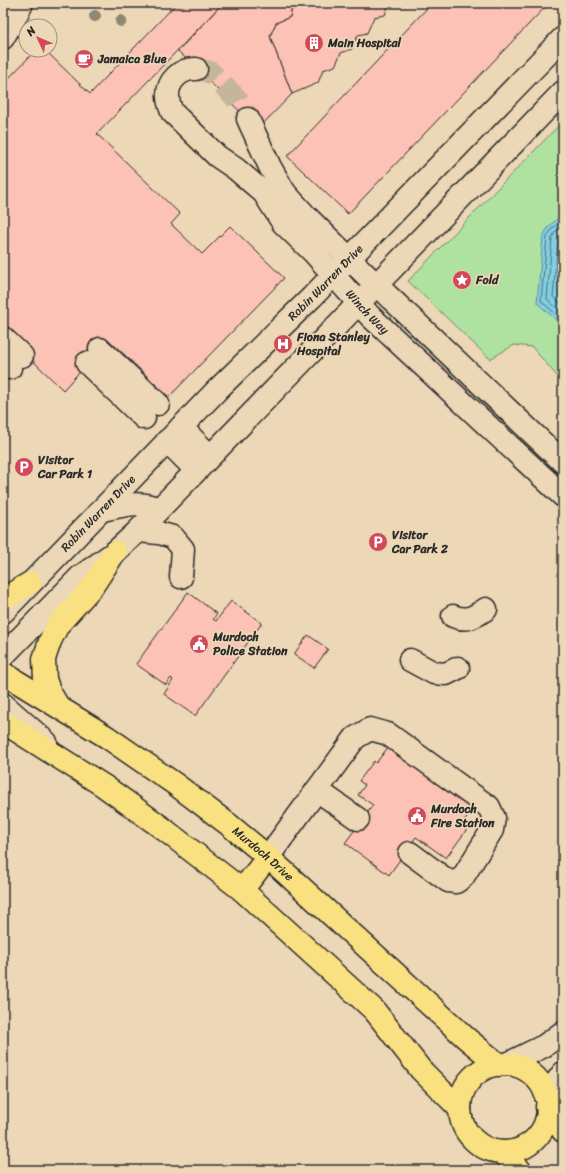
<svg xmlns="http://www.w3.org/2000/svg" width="566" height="1173" font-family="Sriracha,sans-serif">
  <rect width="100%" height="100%" fill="#ecd7b6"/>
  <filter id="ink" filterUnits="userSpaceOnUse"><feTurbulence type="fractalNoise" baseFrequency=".025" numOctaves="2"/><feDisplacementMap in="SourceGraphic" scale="8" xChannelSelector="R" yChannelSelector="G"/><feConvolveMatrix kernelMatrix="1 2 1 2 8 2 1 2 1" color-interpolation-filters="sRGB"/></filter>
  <g filter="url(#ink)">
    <polygon fill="#afe1a1" stroke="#6d8666" points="563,121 563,383 532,347 514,345 490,359 408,281"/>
    <polygon fill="#83cfe2" stroke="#608d99" points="563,214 563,326 537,303 543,236 549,226"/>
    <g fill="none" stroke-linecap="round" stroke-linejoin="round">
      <g stroke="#4e6d74" stroke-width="1">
        <polyline points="563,219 552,229 547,237 541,301 563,320"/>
        <polyline points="563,225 555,232 552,238 547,299 563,314"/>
        <polyline points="563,233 558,239 553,297 563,306"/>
      </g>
    </g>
    <g fill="#fcc2b5" stroke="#2b2b2b">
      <polygon points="177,3 223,3 97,134 180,214 171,224 202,254 230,226 284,278 169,397 109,340 63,390 3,332 3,84 36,50 45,50 90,94"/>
      <polygon points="223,3 303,3 303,5 292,8 290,17 276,23 270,36 292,94 258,129 178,51"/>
      <polygon points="303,3 389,3 385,15 374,17 367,33 358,35 352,49 341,53 335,66 323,70 318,83 292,94 270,36 276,23 290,17 292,8 303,5"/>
      <polygon points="432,3 549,3 348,214 287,156"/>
      <polygon points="188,592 217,614 213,619 216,621 231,601 262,623 195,716 164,694 173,680 171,678 166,685 136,664"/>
      <polygon points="308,635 328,649 314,668 294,654"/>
      <polygon points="389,746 475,808 462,824 468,828 446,858 416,837 389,875 345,843 373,805 358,795 365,785 359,781 374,761 376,763"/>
    </g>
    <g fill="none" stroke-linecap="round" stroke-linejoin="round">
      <polyline stroke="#c5b59a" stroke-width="22" stroke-dasharray="22 11" stroke-linecap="butt" points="196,69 210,72 237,99 248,119"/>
      <g stroke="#2b2b2b" stroke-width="25">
        <g id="minor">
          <polyline points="3,38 17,14 22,3"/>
          <path id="s1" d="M196,69C181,68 167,81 168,97C168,102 170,107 172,112L217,156L236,169L264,193L283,223L313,252L370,316L563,496"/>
          <polyline points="248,119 270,167 285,193 290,207"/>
          <polyline points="285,193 305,215 366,275 563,462"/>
          <polyline points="3,338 22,356"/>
          <polyline points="100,349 158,404"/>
          <polyline points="3,361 10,368"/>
          <polyline points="87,363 144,418"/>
          <polyline points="181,427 210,456"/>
          <polyline points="167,441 196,470"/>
          <path d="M102,510C123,506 139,500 159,509"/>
          <polyline points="138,531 159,533 173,537 183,549 181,577"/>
          <path id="s2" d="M3,612L218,389L312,297L563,38"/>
          <path d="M453,616C467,622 474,617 486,609"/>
          <polyline points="3,656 80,577 115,552 138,531 563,92"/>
          <polyline points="410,660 434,673 446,674 458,668"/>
          <polyline points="3,704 46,742"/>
          <polyline points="317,790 358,819"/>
          <polyline points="268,857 355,738 370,729 388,734 489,807 494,818 492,830 463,877 456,882 448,881 410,853"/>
          <polyline points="507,1064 544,1046 563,1032"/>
          <polyline points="546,1096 563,1073"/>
        </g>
      </g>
      <g stroke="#2b2b2b" stroke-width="25">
        <g id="major">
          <polyline points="3,599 30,583"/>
          <path id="s3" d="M3,673L107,737L175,784L228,824L268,857L466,1038L499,1065"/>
          <polyline points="58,706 49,691 45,679 44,659 50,641 58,625 92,587 115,552"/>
          <polyline points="3,722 104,786 161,827 242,890 374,1010 421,1070 460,1109"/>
          <polyline points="242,890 268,857"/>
          <circle cx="504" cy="1108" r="44"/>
          <polyline points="547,1107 563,1131"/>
          <polyline points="502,1152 520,1170"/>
        </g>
      </g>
      <use href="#minor" stroke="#ecd7b6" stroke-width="22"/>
      <use href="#major" stroke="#f9e181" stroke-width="22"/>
    </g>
    <g fill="#8d8773">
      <circle cx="95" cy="16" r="6"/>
      <circle cx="121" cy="21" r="6"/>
    </g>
  </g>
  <defs>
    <g id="building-disc" transform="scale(1)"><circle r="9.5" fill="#d1495b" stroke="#ecd7b6"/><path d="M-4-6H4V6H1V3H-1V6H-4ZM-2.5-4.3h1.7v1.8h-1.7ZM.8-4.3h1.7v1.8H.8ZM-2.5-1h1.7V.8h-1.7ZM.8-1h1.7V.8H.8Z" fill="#fff"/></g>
    <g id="cafe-disc" transform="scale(1)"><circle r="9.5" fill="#d1495b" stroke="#ecd7b6"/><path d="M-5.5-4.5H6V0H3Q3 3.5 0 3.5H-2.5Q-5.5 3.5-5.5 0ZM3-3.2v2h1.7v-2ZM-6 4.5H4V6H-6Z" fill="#fff"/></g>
    <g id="sight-disc" transform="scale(1)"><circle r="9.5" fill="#d1495b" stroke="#ecd7b6"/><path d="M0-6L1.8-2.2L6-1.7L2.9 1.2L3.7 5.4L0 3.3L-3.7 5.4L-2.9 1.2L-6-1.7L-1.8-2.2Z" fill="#fff"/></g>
    <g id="hospital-disc" transform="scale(1)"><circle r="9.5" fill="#d1495b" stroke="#ecd7b6"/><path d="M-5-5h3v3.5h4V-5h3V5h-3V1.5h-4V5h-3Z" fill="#fff"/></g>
    <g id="parking-disc" transform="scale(1)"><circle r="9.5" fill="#d1495b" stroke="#ecd7b6"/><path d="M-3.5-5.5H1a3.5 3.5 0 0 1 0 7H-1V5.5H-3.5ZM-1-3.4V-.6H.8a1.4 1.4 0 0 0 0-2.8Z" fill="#fff"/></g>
    <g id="civic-disc" transform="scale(1)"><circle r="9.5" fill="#d1495b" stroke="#ecd7b6"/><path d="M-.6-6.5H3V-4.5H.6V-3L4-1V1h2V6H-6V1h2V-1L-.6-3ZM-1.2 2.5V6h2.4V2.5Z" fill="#fff"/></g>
  </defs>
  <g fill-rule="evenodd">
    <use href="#building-disc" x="314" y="43"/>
    <use href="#cafe-disc" x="84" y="59"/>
    <use href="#sight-disc" x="462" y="280"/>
    <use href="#hospital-disc" x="283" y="344"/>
    <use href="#parking-disc" x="24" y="467"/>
    <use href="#parking-disc" x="378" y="542"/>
    <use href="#civic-disc" x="199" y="644"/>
    <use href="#civic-disc" x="417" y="816"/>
  </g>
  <g text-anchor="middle" stroke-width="3.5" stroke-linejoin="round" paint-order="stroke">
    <g font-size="12" font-weight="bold" fill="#2b2b2b" stroke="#ecd7b6" text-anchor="start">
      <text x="328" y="47">Main Hospital</text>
      <text x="98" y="63">Jamaica Blue</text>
      <text x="476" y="284">Fold</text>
      <text x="297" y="341">Fiona Stanley<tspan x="297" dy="14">Hospital</tspan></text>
      <text x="38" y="464">Visitor<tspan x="38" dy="14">Car Park 1</tspan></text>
      <text x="392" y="539">Visitor<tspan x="392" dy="14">Car Park 2</tspan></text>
      <text x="213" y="641">Murdoch<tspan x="213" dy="14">Police Station</tspan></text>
      <text x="431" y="813">Murdoch<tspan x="431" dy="14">Fire Station</tspan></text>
    </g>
    <g font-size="12" fill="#2b2b2b" stroke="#ecd7b6">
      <text dy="4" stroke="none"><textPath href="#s2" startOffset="461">Robin Warren Drive</textPath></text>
      <text dy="4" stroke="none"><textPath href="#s1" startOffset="341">Winch Way</textPath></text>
      <text dy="4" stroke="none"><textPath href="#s2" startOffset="137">Robin Warren Drive</textPath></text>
      <text dy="4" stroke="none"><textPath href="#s3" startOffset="317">Murdoch Drive</textPath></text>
    </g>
  </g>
  <rect width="566" height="1173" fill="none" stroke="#ecd7b6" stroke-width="16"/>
  <rect x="8" y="8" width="550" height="1157" fill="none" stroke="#2b2b2b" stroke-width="1.5" filter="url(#ink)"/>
  <g transform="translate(38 38) rotate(314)"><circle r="19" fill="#ecd7b6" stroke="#9f927e"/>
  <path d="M0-3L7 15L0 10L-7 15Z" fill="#d1495b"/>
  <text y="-6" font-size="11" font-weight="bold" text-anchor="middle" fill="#2b2b2b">N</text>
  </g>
</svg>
